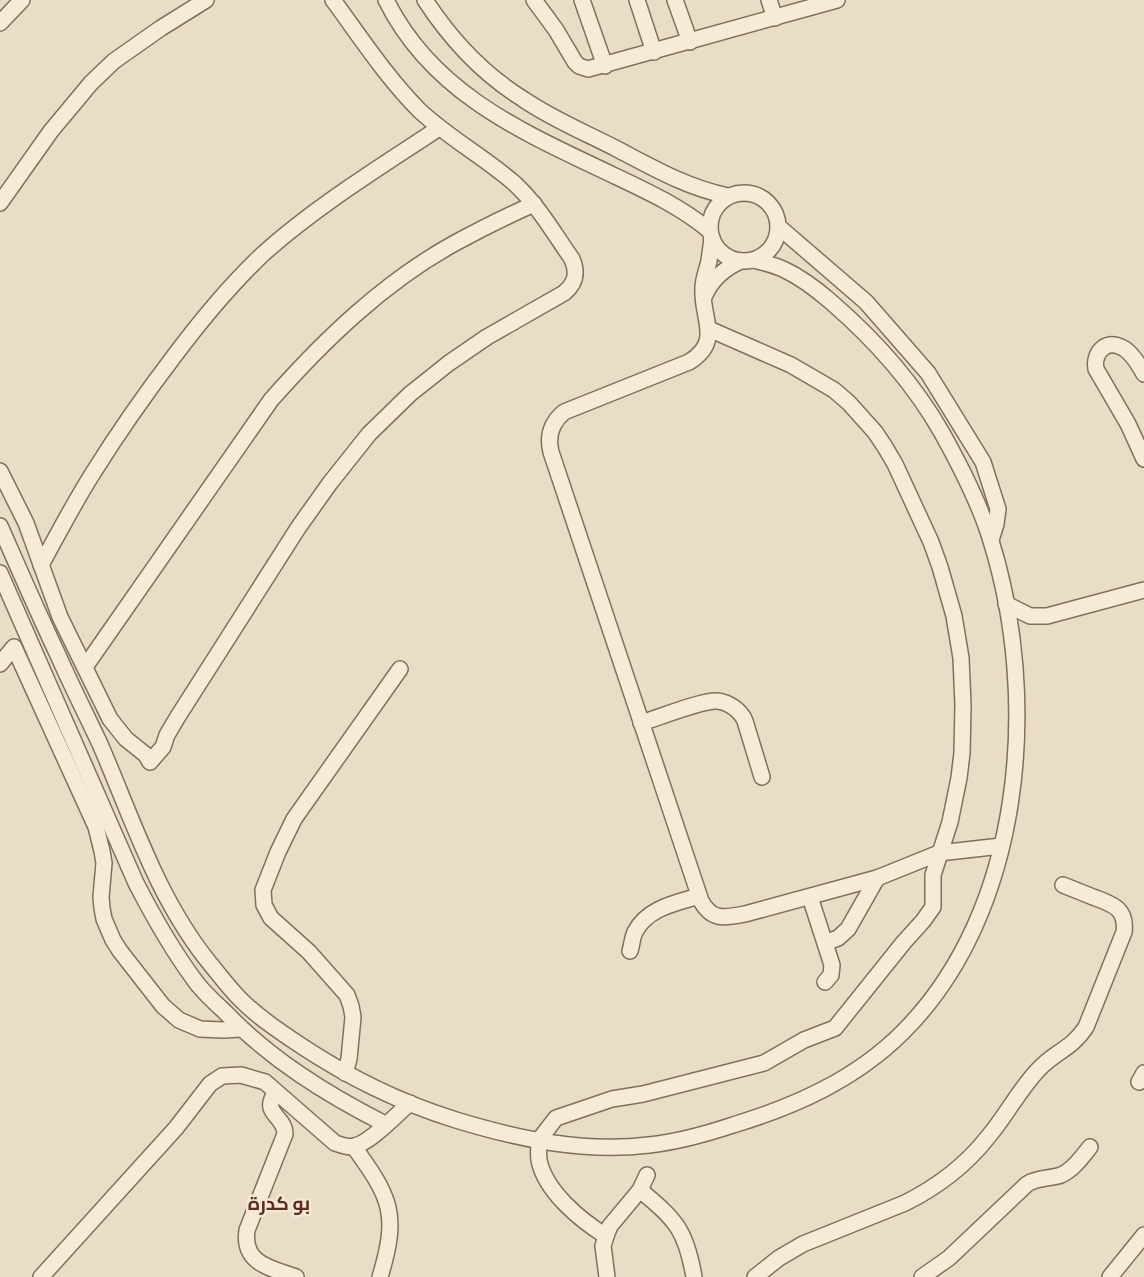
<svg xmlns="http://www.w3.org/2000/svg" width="1144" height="1277" font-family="'Crimson Pro',Cairo,serif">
  <rect width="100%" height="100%" fill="#eaddc5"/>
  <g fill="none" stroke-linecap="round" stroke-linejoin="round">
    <g stroke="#836f5d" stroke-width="18">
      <g id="minor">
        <path d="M386,0C433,95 525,133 615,176C649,192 681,207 710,231"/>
        <path d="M425,0C451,40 483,74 523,99C552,119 586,133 617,149C653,168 688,188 728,196"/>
        <polyline points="534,0 556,30 575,62 579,66 588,69 837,0"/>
        <polyline points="582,0 605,66"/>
        <polyline points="637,0 654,52"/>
        <polyline points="675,0 690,42"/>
        <polyline points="769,0 775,18"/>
        <polyline points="0,23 22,0"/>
        <circle cx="744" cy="227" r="34"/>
        <polyline points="0,203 51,131 91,83 114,61 161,28 206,0"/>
        <polyline points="779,227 866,302 928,373 983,462 998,509 996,524 991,540"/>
        <path d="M712,238C711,246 710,254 709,261C707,270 703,279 703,288C701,319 723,341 689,362L564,412C551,423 547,436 551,452L701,901C712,921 725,918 745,914L877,878L939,853L1001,846"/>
        <path d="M705,295C712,279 725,268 741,261"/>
        <path d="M1144,374C1139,365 1131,351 1121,347C1105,339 1093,354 1096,369L1128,424L1144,459"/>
        <path d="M0,471L26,523L60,617L110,719L126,739L146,755L150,762L163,747L167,735L177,718L298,528L330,483L369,434L410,394L449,363L487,337L564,293C576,283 578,273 572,259C554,233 537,204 514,183C484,157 449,138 420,111C387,78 361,38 333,0"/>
        <path d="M0,526C19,569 38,613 58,655C71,685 86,714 100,744C133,820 158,901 212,966C221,977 230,989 240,999C258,1017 279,1031 300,1045C348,1077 401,1103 456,1120C518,1139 584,1153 649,1145C677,1142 706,1134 733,1125C796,1106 856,1079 903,1032C1024,911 1040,698 991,541C980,504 961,467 942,433C913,382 873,338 830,301C816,289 802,278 785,270C775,265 765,263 754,260"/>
        <path d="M41,565C58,534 74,503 93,473C118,433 146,393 175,355C202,319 231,284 264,253C318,205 379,168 439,128"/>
        <path d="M0,573L136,883C153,916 171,948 193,978C201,990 213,1001 224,1011C270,1059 326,1094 385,1124"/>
        <polyline points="1006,604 1030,616 1047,616 1144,590"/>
        <polyline points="0,664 14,647 96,827 102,851 104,863 101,897 102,908 104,919 113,940 120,951 163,1006 179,1020 200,1029 223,1030 241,1029"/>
        <path d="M85,667L271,400C324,340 384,282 455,243C481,229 507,216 534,204"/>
        <path d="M641,723C658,718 702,700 717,701C729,702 741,711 745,721L762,777"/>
        <polyline points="810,897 832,965 831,975 825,982"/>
        <polyline points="825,943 838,938 848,929 877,878"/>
        <path d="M630,951C632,945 632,938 635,932C647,908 676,903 699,896"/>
        <polyline points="345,1073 349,1059 353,1017 351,1006 347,995 309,952 271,918 264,905 263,890 278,852 294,819 400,669"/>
        <polyline points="1139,1082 1144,1073"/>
        <path d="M276,1092C260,1114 285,1115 285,1134L247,1230C242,1264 271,1268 296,1277"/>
        <path d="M354,1147C391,1198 399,1214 380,1277"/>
        <path d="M640,1190C676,1220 686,1230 694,1277"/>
        <path d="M606,1236C580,1220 545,1191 539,1160C538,1154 539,1146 539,1140L556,1118L612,1099L643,1094L764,1063L804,1040L835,1028L904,942L923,921L933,907V875L950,822L959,778L962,753L963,705L961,658L954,616L940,567L931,542L895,464L885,447L875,432L849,403L834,390L791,365L709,329"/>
        <path d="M41,1277L176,1128L210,1084L222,1076L241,1075L265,1082L335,1143C341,1145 348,1148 354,1146C369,1144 397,1114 410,1103"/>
        <polyline points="607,1277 603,1246 606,1236 610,1226 640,1190 647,1175"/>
        <path d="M755,1277L779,1258L803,1244L905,1203C937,1187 966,1165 988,1137C1006,1116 1019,1090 1038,1070C1055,1051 1071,1050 1086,1027L1124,932C1127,908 1112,904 1093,897C1083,893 1073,889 1063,885"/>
        <path d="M922,1277L949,1258L1027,1184C1038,1177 1050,1179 1061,1175C1073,1170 1082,1157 1090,1147"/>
        <polyline points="1110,1277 1144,1235"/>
      </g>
    </g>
    <use href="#minor" stroke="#f5ebd7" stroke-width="15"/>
  </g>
  <g text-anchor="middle" stroke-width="5" stroke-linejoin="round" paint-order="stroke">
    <g font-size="19" font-weight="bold" fill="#5d2c23" stroke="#f2e8d4">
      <text x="279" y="1210">بو كدرة</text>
    </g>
  </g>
</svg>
